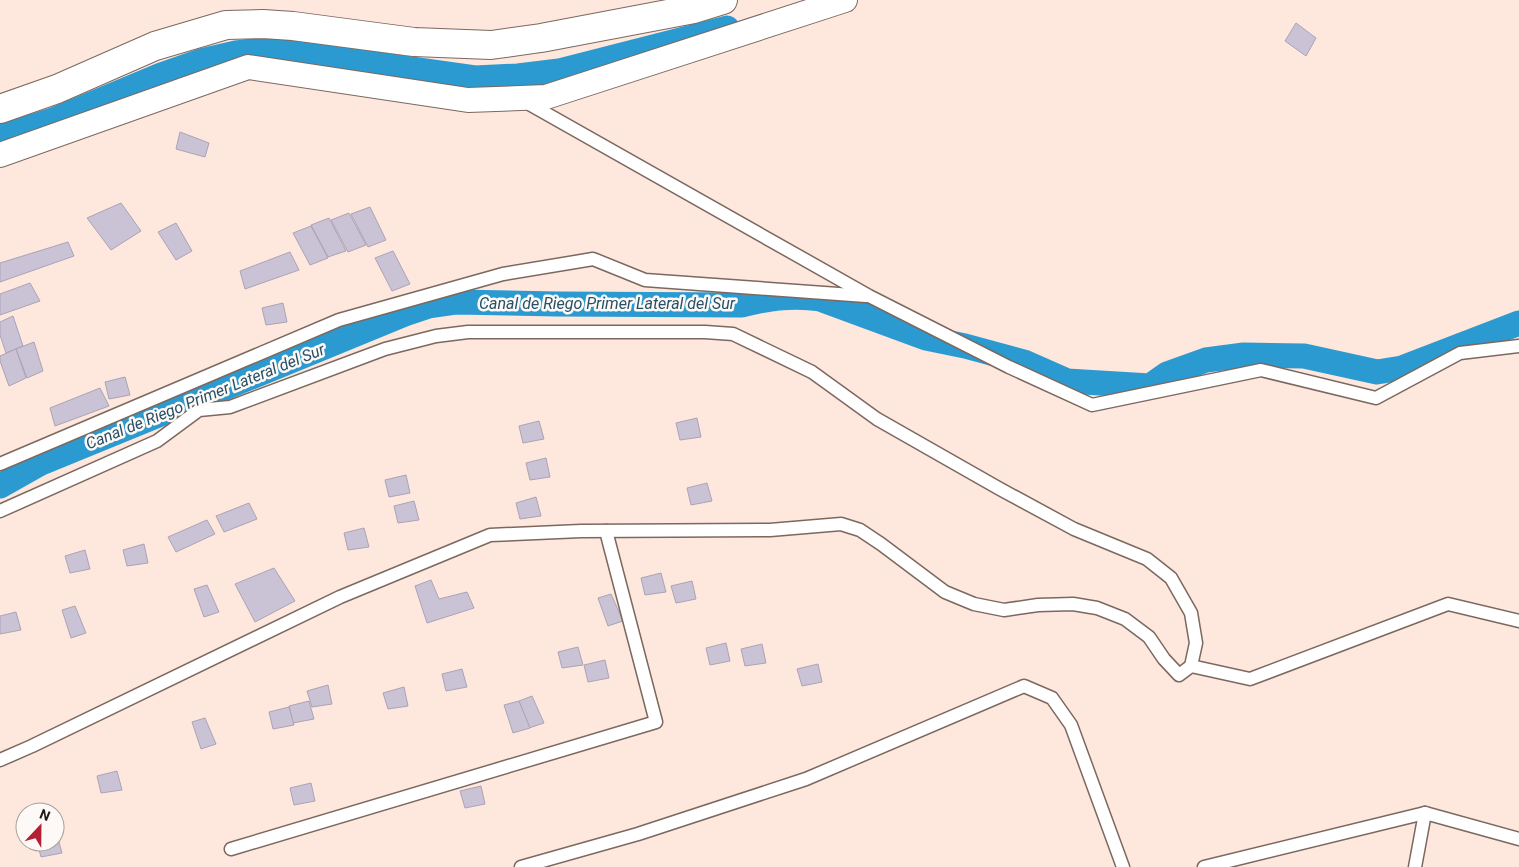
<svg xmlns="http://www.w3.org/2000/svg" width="1519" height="867" font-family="Roboto,sans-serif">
  <rect width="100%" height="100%" fill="#fee7dd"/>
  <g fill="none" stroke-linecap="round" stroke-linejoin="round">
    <g stroke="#2b9ad0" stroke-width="25">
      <polyline points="0,137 53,120 161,75 201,61 236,53 269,49 475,78 518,76 559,71 727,28"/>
      <path d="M0,486L39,464L405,314L429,306L457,302L557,304L742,305C768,298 793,295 820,299L926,338L965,346L1024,362L1067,381L1150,386L1167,374L1206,360L1244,355L1304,356L1377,372L1402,368L1519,323"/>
    </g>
  </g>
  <g fill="#cac2d5" stroke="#aba3b6">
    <polygon points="1296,23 1316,38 1306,56 1285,41"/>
    <polygon points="180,132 209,143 205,157 176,149"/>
    <polygon points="121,203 141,231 111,250 87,218"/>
    <polygon points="370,207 386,240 368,247 351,214"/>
    <polygon points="349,213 366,245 348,252 331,220"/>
    <polygon points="329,218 346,251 328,257 311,225"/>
    <polygon points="176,223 192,251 176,260 158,232"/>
    <polygon points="311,226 328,258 310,265 293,233"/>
    <polygon points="68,242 74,256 0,282 0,263"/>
    <polygon points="393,251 410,284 392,291 375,258"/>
    <polygon points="290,252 299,270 245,289 240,271"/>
    <polygon points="30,283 40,301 0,315 0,294"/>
    <polygon points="283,303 287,322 266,325 262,308"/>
    <polygon points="13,316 23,346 6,353 0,335 0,322"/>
    <polygon points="34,342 43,371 27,378 16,349"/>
    <polygon points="16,349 26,378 9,386 0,361 0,356"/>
    <polygon points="125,377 130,395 109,399 105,382"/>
    <polygon points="100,388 109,406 55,426 50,408"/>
    <polygon points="697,418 701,437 680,440 676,423"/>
    <polygon points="539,421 544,439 523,443 519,426"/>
    <polygon points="546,458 550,477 530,480 526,463"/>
    <polygon points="406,475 410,493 389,497 385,480"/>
    <polygon points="707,483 712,501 691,505 687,488"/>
    <polygon points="536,497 541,516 520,519 516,503"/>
    <polygon points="414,501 419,520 398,523 394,506"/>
    <polygon points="249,503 257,519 224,532 216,516"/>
    <polygon points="207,520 215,534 176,552 168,537"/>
    <polygon points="364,528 369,547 348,550 344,533"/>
    <polygon points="144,544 148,563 127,566 123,550"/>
    <polygon points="85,550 90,569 70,573 65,556"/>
    <polygon points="274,568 295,601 255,622 235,584"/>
    <polygon points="661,573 666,592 645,595 641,578"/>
    <polygon points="431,580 439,599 467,592 474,608 427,623 415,586"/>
    <polygon points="692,581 696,599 676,603 671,586"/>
    <polygon points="207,585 219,612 204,617 194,589"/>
    <polygon points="611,594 623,621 608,626 598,598"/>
    <polygon points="75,606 86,633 71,638 62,610"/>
    <polygon points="16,612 21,630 0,634 0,616"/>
    <polygon points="726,643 730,661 710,665 706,648"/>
    <polygon points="762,644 766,663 745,666 741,649"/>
    <polygon points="578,647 583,665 562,668 558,652"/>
    <polygon points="605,660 609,678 588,682 584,665"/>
    <polygon points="818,664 822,682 802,686 797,669"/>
    <polygon points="462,669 467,687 446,691 442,674"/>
    <polygon points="328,685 332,704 312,707 307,691"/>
    <polygon points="404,687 408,706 388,709 383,693"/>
    <polygon points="532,696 544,723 529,728 519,701"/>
    <polygon points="309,701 314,719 293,723 289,706"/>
    <polygon points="519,701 530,728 513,733 504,705"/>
    <polygon points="289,707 294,725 273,729 269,712"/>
    <polygon points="205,718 216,744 201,749 192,722"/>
    <polygon points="117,771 122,790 101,793 97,776"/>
    <polygon points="311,783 315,801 294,805 290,788"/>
    <polygon points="481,786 485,804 465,808 460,791"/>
    <polygon points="55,835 57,835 62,853 41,857 37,842 55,842"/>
  </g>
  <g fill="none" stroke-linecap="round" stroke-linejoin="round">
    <g stroke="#7b685f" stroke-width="15">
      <g id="service">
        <polyline points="524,101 869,296 1009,367 1092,405 1261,370 1376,398 1460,353 1519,346"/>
        <polyline points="0,464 339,320 503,274 593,259 645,280 866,296"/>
        <polyline points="0,511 157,441 199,410 230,407 385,349 436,336 468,332 705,332 733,334 812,372 877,419 1000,489 1074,529 1147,559 1171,578 1191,613 1196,643 1191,666 1179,675 1164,659 1149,637 1125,619 1097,608 1073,604 1038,605 1004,610 974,604 945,592 881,544 860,530 841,524 770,530 581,531 490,535 340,597 32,746 0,760"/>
        <polyline points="1191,666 1250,679 1448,604 1519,621"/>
        <polyline points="231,849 656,722 606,531"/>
        <polyline points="521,867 638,834 806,779 1024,686 1052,698 1071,725 1123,867"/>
        <polyline points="1204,867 1425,813 1519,839"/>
        <polyline points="1415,867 1425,813"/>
      </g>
    </g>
    <g stroke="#7b685f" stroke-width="26">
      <polyline id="minor" points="0,155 248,67 468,100 546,97 845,0"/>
    </g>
    <g stroke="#7b685f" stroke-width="30">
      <polyline id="tertiary" points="0,109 57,89 155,46 226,25 263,24 293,26 414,42 491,45 541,38 636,20 694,9 723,0"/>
    </g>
    <use href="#service" stroke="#fff" stroke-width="12"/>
    <use href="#minor" stroke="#fff" stroke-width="24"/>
    <use href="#tertiary" stroke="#fff" stroke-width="28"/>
  </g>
  <g text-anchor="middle" stroke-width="5" stroke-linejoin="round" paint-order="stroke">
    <g font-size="16" font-style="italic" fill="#255067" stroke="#fdf9f6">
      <text x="607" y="309">Canal de Riego Primer Lateral del Sur</text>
      <text transform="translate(205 396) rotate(-22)" y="6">Canal de Riego Primer Lateral del Sur</text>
    </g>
  </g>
  <g transform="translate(40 827) rotate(22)"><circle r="24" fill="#fdf9f6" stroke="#a5a09c"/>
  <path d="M0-4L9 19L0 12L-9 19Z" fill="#b32033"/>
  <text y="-8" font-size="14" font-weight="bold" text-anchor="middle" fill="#221a16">N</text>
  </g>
</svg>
